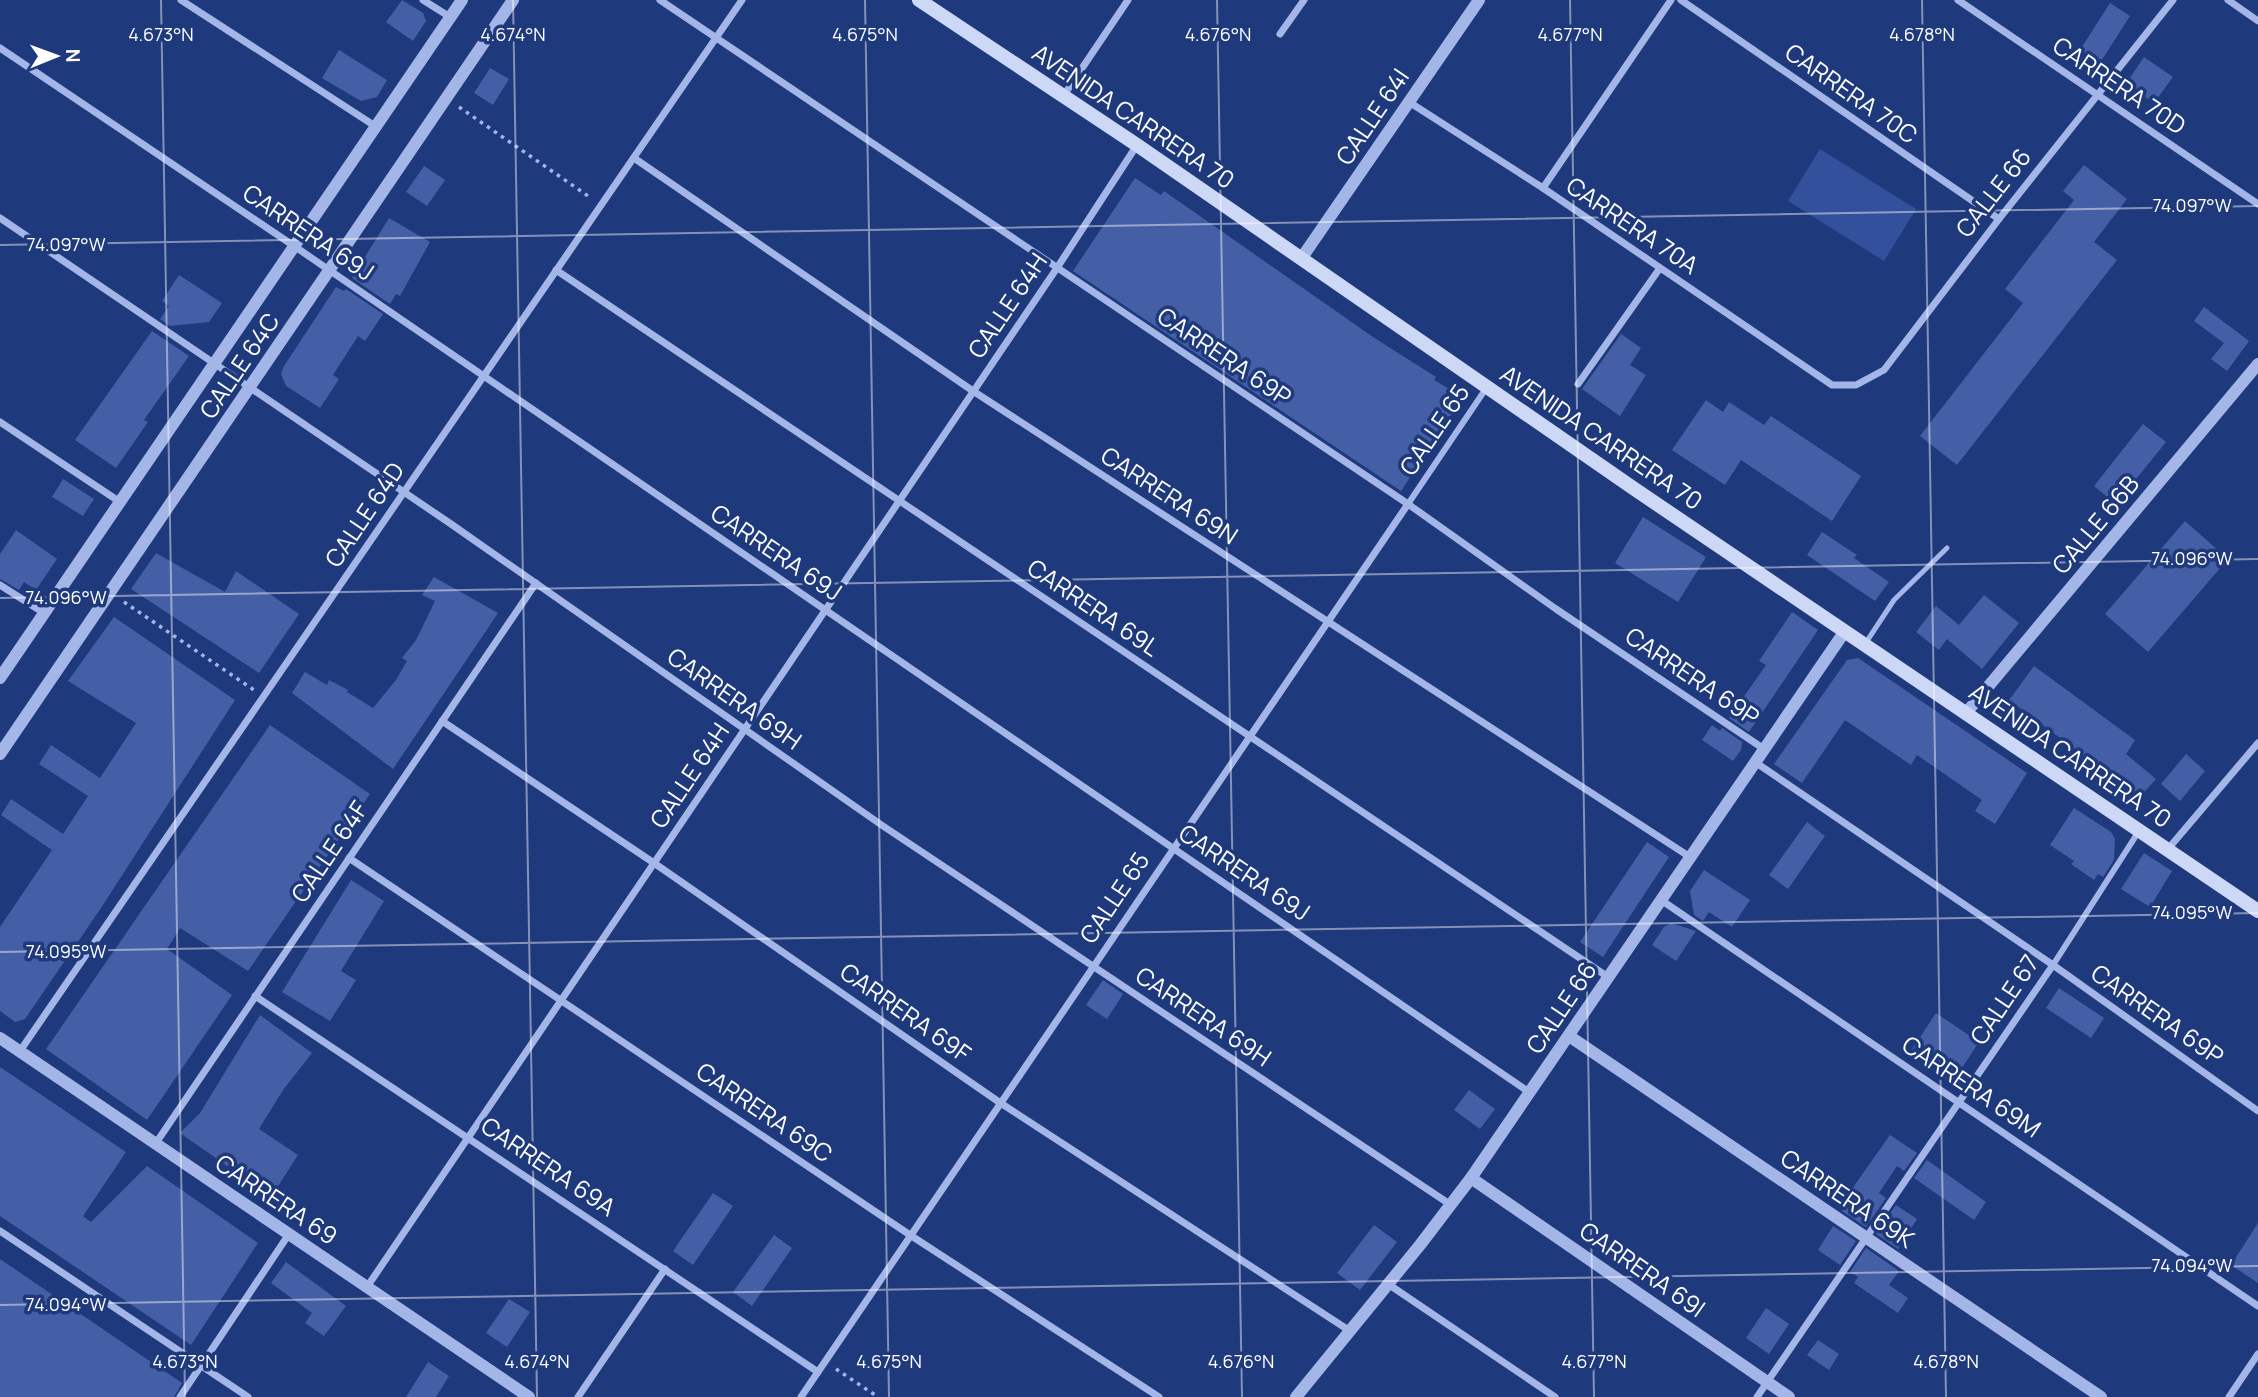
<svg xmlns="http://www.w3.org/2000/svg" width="2258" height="1397" font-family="Manrope,sans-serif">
  <rect width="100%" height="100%" fill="#1f397d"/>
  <polygon fill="#32509c" points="1820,149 1916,209 1884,261 1788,201"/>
  <g fill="#445fa5">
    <polygon points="402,0 423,13 426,21 413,41 386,22"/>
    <polygon points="2110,3 2130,16 2100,63 2080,50"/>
    <polygon points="339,50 387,80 377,97 361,101 322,78"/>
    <polygon points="2144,57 2173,77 2154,103 2130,87 2129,79"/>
    <polygon points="490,68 509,79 493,105 474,93"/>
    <polygon points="2084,165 2127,199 2094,242 2117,260 1957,465 1920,436 2023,303 2005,289 2074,200 2063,191"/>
    <polygon points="424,166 445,180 427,206 406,192"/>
    <polygon points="1135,178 1161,195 1164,191 1373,337 1436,377 1434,380 1451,390 1454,411 1401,491 1073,271"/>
    <polygon points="389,218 430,242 400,296 396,294 390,304 352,278"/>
    <polygon points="179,275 222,303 209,322 170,326 160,319 169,306 162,301"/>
    <polygon points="336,287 344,291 346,289 383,314 365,341 358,336 333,375 339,379 320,408 286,386 281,374 284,366"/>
    <polygon points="2204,307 2249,341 2227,371 2211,359 2224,343 2194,321"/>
    <polygon points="152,331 189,356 144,420 148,422 116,468 75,440"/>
    <polygon points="1621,334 1641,348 1630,365 1646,375 1620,416 1582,389"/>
    <polygon points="1706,400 1723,412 1729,402 1764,425 1771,416 1861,476 1832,521 1741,460 1725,485 1672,450"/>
    <polygon points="2143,424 2166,442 2116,504 2094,486"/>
    <polygon points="63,479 94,499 83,516 52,497"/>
    <polygon points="1643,517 1706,557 1678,602 1615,563"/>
    <polygon points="2185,521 2228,559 2148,652 2105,614"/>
    <polygon points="16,530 57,559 36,590 24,582 19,590 0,579 0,554"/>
    <polygon points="1822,532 1857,555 1854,558 1889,582 1875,601 1807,555"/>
    <polygon points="156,553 225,592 236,571 299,614 259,673 131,589"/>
    <polygon points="434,577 498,613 393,769 292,693 305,672 327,685 329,680 348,690 347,692 373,708 396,680 407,661 402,658 416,640 435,601 422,595"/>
    <polygon points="1984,595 2019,623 1982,669 1947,639 1939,650 1916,632 1936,606 1959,625"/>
    <polygon points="1792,612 1818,630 1749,732 1729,718 1766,665 1759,661"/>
    <polygon points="114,617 235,700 101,908 25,1019 15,1022 0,1011 0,927 52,850 1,815 11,799 63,834 88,796 39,764 51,745 100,778 136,723 68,681"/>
    <polygon points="1858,658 2027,773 1995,824 1975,811 1982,800 1917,755 1911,765 1845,720 1802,783 1774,764 1847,660"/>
    <polygon points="2034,666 2135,740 2126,754 2156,779 2140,797 2009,700"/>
    <polygon points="270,725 370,794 248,971 180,928 167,949 232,995 147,1120 46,1049"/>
    <polygon points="1712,725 1720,731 1722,728 1742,742 1741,750 1733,761 1702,740"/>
    <polygon points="2186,754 2205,771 2180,801 2161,784"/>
    <polygon points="2074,808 2111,832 2115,839 2114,860 2103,877 2098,874 2094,880 2071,864 2074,861 2050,845"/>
    <polygon points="1807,822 1825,836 1788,889 1769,875"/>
    <polygon points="1647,842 1669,857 1603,957 1580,942"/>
    <polygon points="2144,853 2172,871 2150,907 2121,889"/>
    <polygon points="1704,870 1750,900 1732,927 1709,912 1703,921 1694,915 1690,891"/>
    <polygon points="351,880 384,901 341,971 356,980 330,1021 282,992"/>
    <polygon points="1671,923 1696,931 1676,961 1652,945 1664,927"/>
    <polygon points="1103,980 1123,994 1107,1019 1086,1005"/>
    <polygon points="2059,988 2104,1018 2091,1038 2046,1008"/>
    <polygon points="1936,1013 1979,1042 1952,1083 1909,1054"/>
    <polygon points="260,1015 312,1053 283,1090 259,1129 298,1155 275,1191 233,1164 230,1168 180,1133 200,1113"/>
    <polygon points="0,1067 126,1152 83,1216 91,1222 147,1166 258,1243 191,1345 0,1216"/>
    <polygon points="1469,1090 1495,1109 1480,1129 1454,1110"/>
    <polygon points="1890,1135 1917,1153 1904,1171 1897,1166 1879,1193 1886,1198 1866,1227 1842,1211 1846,1206 1842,1203"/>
    <polygon points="1927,1160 1986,1202 1974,1220 1914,1178"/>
    <polygon points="713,1193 733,1206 693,1265 673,1251"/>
    <polygon points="1896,1205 1917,1219 1898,1249 1876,1234"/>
    <polygon points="2258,1223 2258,1283 2231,1265"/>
    <polygon points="1374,1225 1397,1242 1360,1290 1337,1273"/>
    <polygon points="1833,1226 1856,1241 1840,1265 1818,1250"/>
    <polygon points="774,1235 792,1248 752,1306 733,1292"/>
    <polygon points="1866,1248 1899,1271 1889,1285 1908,1298 1898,1313 1854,1283 1858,1277 1850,1272"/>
    <polygon points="0,1259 182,1383 174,1397 0,1397"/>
    <polygon points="286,1262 346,1306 324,1336 305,1323 312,1313 271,1283"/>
    <polygon points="509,1299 530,1312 507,1347 486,1333"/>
    <polygon points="1766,1308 1789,1324 1769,1354 1746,1338"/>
    <polygon points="1818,1340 1839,1354 1829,1370 1807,1355"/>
    <polygon points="428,1362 449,1376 436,1397 406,1397"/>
  </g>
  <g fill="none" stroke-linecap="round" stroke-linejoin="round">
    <g stroke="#a3b6e7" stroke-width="3.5" stroke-dasharray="3.5 5" stroke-linecap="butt">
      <polyline points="459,107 591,198"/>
      <polyline points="124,602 254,690"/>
      <polyline points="836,1369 878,1397"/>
    </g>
    <polyline stroke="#a3b6e7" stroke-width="5" points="1865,644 1894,600 1947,548"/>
    <g stroke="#a3b6e7" stroke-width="6">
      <polyline points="1408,504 1487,387"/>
      <polyline points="2053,965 2139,831"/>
    </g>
    <g stroke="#a3b6e7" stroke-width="7">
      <polyline points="181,0 375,126"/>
      <polyline points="423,0 450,17"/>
      <polyline points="660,0 1408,504 1556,609 1764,749"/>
      <polyline points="1681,0 1999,219"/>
      <polyline points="1958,0 2258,204"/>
      <polyline points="2228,0 2258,21"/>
      <polyline points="1280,34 1304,0"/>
      <polyline points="0,48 294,246 1529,1092"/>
      <polyline points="1064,95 1128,0"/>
      <polyline points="1409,102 1543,188 1832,385 1856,385 1884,370 1999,219 2173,0"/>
      <polyline points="634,158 973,391 1690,857"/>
      <polyline points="1543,188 1671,0"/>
      <polyline points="0,218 451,524 883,826 1451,1205"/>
      <polyline points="556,270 1608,977"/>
      <polyline points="1578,384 1660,268"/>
      <polyline points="0,422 120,502"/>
      <polyline points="0,585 44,613"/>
      <polyline points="442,721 654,863 999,1102 1350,1331"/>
      <polyline points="1755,762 2053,965 2258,1111"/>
      <polyline points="2168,849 2258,743"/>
      <polyline points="349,858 910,1235 1159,1397"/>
      <polyline points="1661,900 2258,1306"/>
      <polyline points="255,996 818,1372"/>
      <polyline points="20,1051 742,0"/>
      <polyline points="156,1143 536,583"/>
      <polyline points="0,1231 248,1397"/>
      <polyline points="1388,1284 1555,1397"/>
      <polyline points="367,1287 1057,268 1137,145"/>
      <polyline points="180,1397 289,1234"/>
      <polyline points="578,1397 665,1269"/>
      <polyline points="801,1397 1408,504"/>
      <polyline points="1757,1397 2053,965"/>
      <polyline points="2229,1397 2258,1354"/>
    </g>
    <g stroke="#a3b6e7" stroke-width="12">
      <polyline points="1301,259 1479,0"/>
      <polyline points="0,678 462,0"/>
      <polyline points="1966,713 2258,364"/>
      <polyline points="0,754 513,0"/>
      <polyline points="1569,1036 2101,1397"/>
      <polyline points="0,1038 529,1397"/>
      <polyline points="1471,1178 1789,1397"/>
      <polyline points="1296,1397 1420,1245 1471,1178 1845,631"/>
    </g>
    <polyline stroke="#cdd8f6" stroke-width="14" points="919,0 1137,145 1636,490 2258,911"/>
  </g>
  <path fill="none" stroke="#fff" stroke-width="2" stroke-opacity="0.45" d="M161,0L185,1397M513,0L537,1397M865,0L889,1397M1217,0L1242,1397M1570,0L1594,1397M1922,0L1946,1397M0,245L2258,206M0,598L2258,559M0,952L2258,913M0,1305L2258,1266"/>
  <g text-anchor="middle" stroke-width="7" stroke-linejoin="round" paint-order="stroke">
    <g font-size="24" fill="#fff" stroke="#1f397d">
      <text transform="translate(2119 86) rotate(34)" y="8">CARRERA 70D</text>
      <text transform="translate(1851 94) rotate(35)" y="8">CARRERA 70C</text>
      <text transform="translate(1133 117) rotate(34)" y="8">AVENIDA CARRERA 70</text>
      <text transform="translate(1373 117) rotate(-56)" y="8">CALLE 64I</text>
      <text transform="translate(1994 193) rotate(-52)" y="8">CALLE 66</text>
      <text transform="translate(1632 226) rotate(34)" y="8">CARRERA 70A</text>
      <text transform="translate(308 233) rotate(34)" y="8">CARRERA 69J</text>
      <text transform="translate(1008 306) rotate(-56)" y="8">CALLE 64H</text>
      <text transform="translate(1224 357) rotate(34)" y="8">CARRERA 69P</text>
      <text transform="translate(240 366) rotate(-56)" y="8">CALLE 64C</text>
      <text transform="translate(1435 430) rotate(-56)" y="8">CALLE 65</text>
      <text transform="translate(1601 438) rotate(34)" y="8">AVENIDA CARRERA 70</text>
      <text transform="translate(1169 496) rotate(33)" y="8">CARRERA 69N</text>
      <text transform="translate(365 515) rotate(-56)" y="8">CALLE 64D</text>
      <text transform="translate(2096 525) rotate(-50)" y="8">CALLE 66B</text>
      <text transform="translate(776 553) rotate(34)" y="8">CARRERA 69J</text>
      <text transform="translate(1093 608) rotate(34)" y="8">CARRERA 69L</text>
      <text transform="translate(1692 677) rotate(34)" y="8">CARRERA 69P</text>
      <text transform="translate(734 699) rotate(35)" y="8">CARRERA 69H</text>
      <text transform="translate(2070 756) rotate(34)" y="8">AVENIDA CARRERA 70</text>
      <text transform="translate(690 776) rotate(-56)" y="8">CALLE 64H</text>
      <text transform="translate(330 852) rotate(-56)" y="8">CALLE 64F</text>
      <text transform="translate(1244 873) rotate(34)" y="8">CARRERA 69J</text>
      <text transform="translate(1115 898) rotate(-56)" y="8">CALLE 65</text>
      <text transform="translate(2005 1000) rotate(-56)" y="8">CALLE 67</text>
      <text transform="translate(1562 1008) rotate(-56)" y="8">CALLE 66</text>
      <text transform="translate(905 1013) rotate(35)" y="8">CARRERA 69F</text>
      <text transform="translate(2157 1015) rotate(35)" y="8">CARRERA 69P</text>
      <text transform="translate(1203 1017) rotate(34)" y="8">CARRERA 69H</text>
      <text transform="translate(1971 1087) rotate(34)" y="8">CARRERA 69M</text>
      <text transform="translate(764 1113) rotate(34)" y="8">CARRERA 69C</text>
      <text transform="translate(548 1167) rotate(34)" y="8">CARRERA 69A</text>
      <text transform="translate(1847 1199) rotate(34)" y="8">CARRERA 69K</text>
      <text transform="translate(276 1200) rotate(34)" y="8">CARRERA 69</text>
      <text transform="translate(1642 1270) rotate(35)" y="8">CARRERA 69I</text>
    </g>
  </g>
  <g font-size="18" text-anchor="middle" fill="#fff" stroke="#1f397d" stroke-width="7" stroke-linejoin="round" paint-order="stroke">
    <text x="161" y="41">4.673°N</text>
    <text x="513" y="41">4.674°N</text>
    <text x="865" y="41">4.675°N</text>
    <text x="1218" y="41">4.676°N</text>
    <text x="1570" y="41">4.677°N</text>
    <text x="1922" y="41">4.678°N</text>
    <text x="2192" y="212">74.097°W</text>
    <text x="66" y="251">74.097°W</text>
    <text x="2192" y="565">74.096°W</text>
    <text x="66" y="604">74.096°W</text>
    <text x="2192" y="919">74.095°W</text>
    <text x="66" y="958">74.095°W</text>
    <text x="2192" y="1272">74.094°W</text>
    <text x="66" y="1311">74.094°W</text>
    <text x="185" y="1368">4.673°N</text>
    <text x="537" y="1368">4.674°N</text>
    <text x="889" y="1368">4.675°N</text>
    <text x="1241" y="1368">4.676°N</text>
    <text x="1594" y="1368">4.677°N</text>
    <text x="1946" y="1368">4.678°N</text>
  </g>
  <g transform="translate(56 56) rotate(89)" stroke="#1f397d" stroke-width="5" paint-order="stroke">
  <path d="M0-5L12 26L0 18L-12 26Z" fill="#ffffff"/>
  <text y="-10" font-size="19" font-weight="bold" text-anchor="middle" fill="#ffffff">N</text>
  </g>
</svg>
